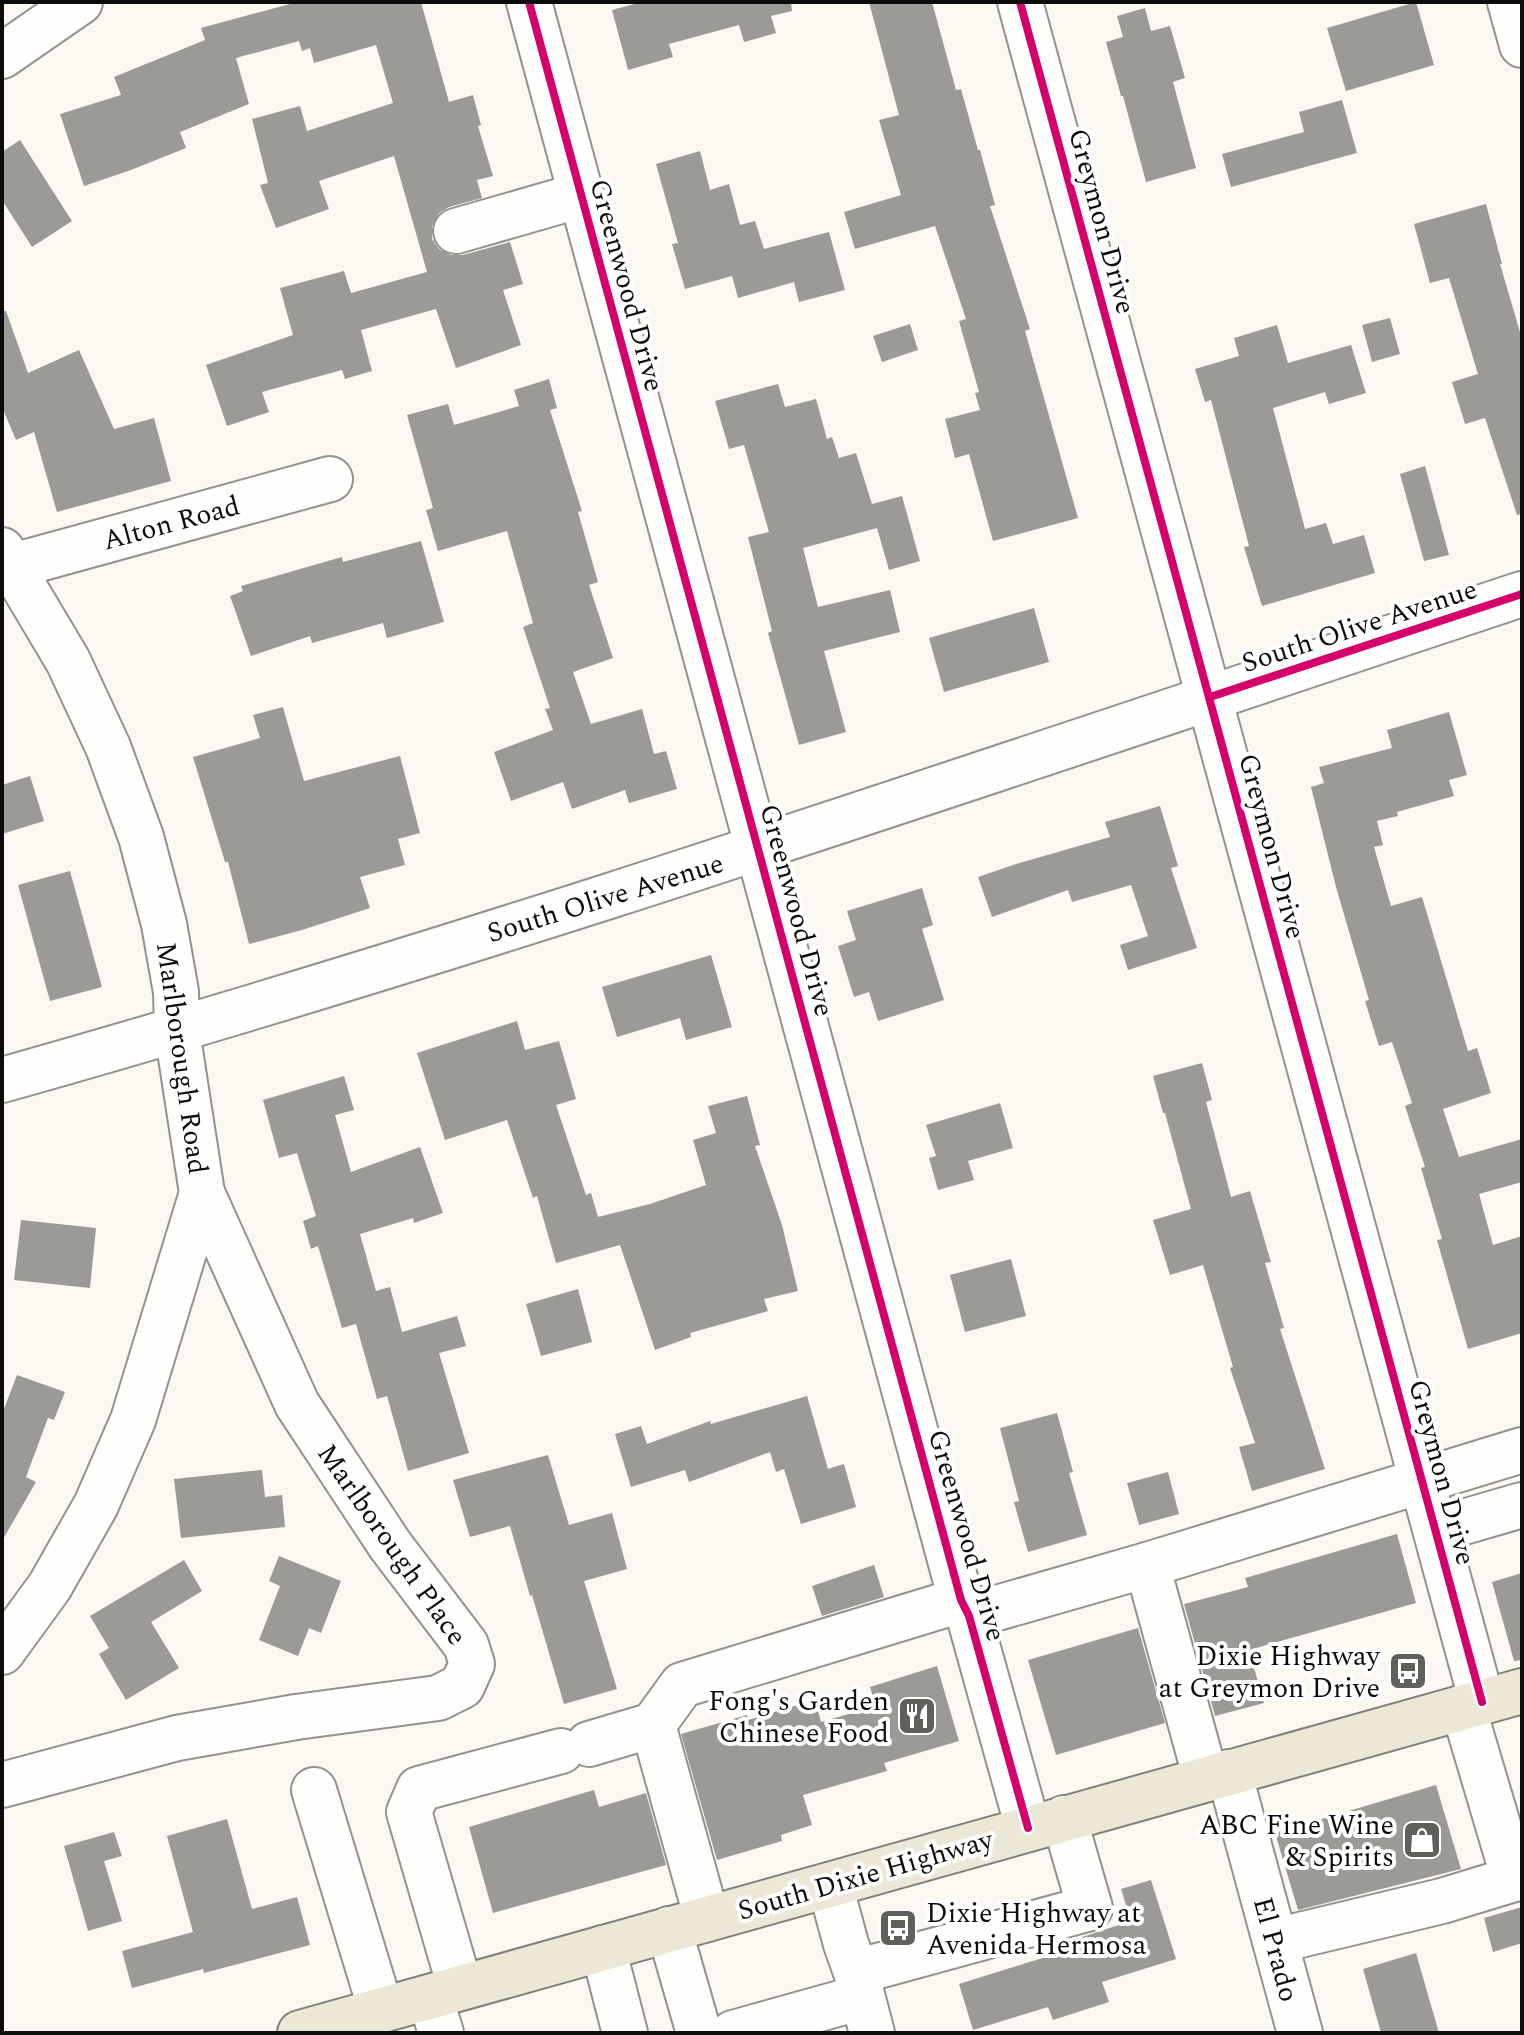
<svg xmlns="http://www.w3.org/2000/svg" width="1524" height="2035" font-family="Spectral,serif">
  <rect width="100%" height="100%" fill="#faf8f0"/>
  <g fill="#9c9a96">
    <polygon points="297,2 421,2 449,102 473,95 481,125 478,126 493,176 477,180 482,198 449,207 439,213 432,226 432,239 439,249 451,255 463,255 510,242 523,284 503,290 521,345 456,368 436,309 361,330 372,371 345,379 342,370 262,392 269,412 227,426 206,365 293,335 280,288 344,271 351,293 427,272 394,156 319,181 329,209 276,228 260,185 268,183 252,119 300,106 307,131 393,103 376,45 314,63 310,48 302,51 299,41 236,58 249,104 180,132 186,148 131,170 84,186 60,114 121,95 114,77 205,40 201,28"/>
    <polygon points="642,2 791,2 792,11 771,16 776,33 744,42 739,25 669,44 673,57 628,70 612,10"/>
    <polygon points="869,2 932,2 956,90 961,89 978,150 980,150 995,205 990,206 1030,329 1025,331 1078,518 993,541 969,454 955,458 945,419 980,410 975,393 979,392 959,321 966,319 935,226 855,249 844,212 901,195 879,120 899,115"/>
    <polygon points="1416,2 1434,65 1346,91 1327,28"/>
    <polygon points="1145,8 1151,31 1170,26 1185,78 1173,82 1196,168 1146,182 1123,96 1121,96 1106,42 1123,37 1117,16"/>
    <polygon points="1342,100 1357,153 1231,187 1222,154 1304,132 1299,112"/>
    <polygon points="20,140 72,221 32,247 2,200 2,152"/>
    <polygon points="700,151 710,190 729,184 740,225 755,221 764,249 829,232 845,290 799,302 794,282 738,298 732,276 685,289 672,244 678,243 656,164"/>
    <polygon points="1486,204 1502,264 1500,264 1522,339 1522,514 1517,515 1485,418 1465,424 1452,382 1478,374 1449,278 1430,283 1414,224"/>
    <polygon points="2,311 6,311 28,373 79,350 114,429 154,418 171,481 57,512 34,432 16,440 2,407"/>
    <polygon points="1390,318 1400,354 1372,362 1362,325"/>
    <polygon points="910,324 918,350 882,362 873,336"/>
    <polygon points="1277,325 1288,363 1351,345 1366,393 1329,404 1325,392 1273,408 1305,529 1326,523 1333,544 1364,535 1375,573 1262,606 1244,547 1249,546 1211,400 1205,402 1195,369 1239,356 1234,338"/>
    <polygon points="549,379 557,408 550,410 582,511 578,512 598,582 589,585 613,658 573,672 591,724 642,709 654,754 666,751 677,789 629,803 625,790 572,809 563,782 511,801 494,752 553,730 545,709 550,708 523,627 533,623 507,531 438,551 426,510 433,508 407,415 448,404 454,425 519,406 514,390"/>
    <polygon points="778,384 785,407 816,399 827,439 832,437 839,458 856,453 872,504 902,496 920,561 889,570 877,528 803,548 818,607 890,590 900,632 824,651 846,732 799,745 768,633 772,631 748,537 769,532 744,445 729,449 715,401"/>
    <polygon points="1425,466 1449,555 1424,561 1400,474"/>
    <polygon points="421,541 444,622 387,638 383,623 312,643 310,636 251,656 230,596 243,591 241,586 342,557 343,562"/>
    <polygon points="1034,608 1049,662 944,692 929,638"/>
    <polygon points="283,707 304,781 400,756 420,833 398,839 405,865 360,877 370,908 302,930 249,944 228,862 225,862 193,757 260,738 253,715"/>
    <polygon points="1449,712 1467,775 1449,780 1454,796 1397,812 1398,816 1377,821 1383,845 1374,847 1391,906 1422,897 1468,1051 1477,1048 1491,1093 1443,1109 1459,1157 1522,1139 1522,1182 1479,1194 1493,1245 1522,1236 1522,1333 1468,1349 1437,1240 1442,1239 1421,1168 1425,1167 1405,1106 1412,1103 1392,1042 1379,1046 1365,1001 1369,1000 1336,887 1311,787 1324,783 1319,767 1392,748 1387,730"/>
    <polygon points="30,776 44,821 2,834 2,785"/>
    <polygon points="1160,806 1178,866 1171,868 1197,948 1128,970 1120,945 1148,936 1131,885 1072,902 1068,890 992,917 978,877 1016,864 1110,837 1105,822"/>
    <polygon points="70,871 102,987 50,1001 18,885"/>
    <polygon points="922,888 933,925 922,929 944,1000 878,1021 869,992 854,997 838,946 856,940 847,911"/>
    <polygon points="711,955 732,1027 686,1040 680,1018 617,1037 602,987"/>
    <polygon points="517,1021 525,1050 559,1041 576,1099 556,1105 586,1195 591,1193 598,1217 650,1204 706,1185 693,1140 716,1133 708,1106 747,1096 760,1145 755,1146 782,1225 798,1291 764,1299 768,1311 690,1333 691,1337 655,1350 620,1245 556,1263 537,1196 533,1198 507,1120 445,1140 417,1053"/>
    <polygon points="1202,1063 1212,1100 1206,1102 1231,1197 1250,1191 1271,1262 1265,1263 1284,1328 1280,1329 1325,1469 1252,1491 1239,1447 1255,1443 1230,1368 1233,1367 1203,1265 1170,1275 1153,1220 1191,1209 1165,1113 1163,1113 1153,1076"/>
    <polygon points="344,1076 354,1110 335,1115 351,1172 420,1147 443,1213 414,1223 413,1218 360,1234 376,1291 390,1287 402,1332 457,1316 466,1346 439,1353 469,1453 408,1471 387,1396 377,1399 356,1324 342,1328 318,1246 311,1249 303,1221 316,1216 297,1153 279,1158 263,1100"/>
    <polygon points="1000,1103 1013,1148 968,1161 974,1180 938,1190 929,1158 936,1156 926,1125"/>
    <polygon points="21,1220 96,1228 90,1288 14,1280"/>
    <polygon points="1011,1259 1026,1316 965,1332 950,1275"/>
    <polygon points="578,1289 592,1342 541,1356 526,1304"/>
    <polygon points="17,1375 65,1392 54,1420 48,1418 26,1477 36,1482 2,1541 2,1414"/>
    <polygon points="807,1396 828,1469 844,1464 856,1507 801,1524 784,1469 776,1472 770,1452 689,1482 685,1470 631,1487 615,1434 641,1426 647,1444 710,1421 711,1424"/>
    <polygon points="1057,1413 1073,1472 1069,1473 1087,1535 1028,1552 1014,1502 1019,1501 1000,1428"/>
    <polygon points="548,1455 569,1525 612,1513 627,1569 584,1581 617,1689 564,1704 532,1595 530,1596 510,1526 470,1537 453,1480"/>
    <polygon points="262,1470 265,1497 282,1495 285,1527 181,1538 174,1479"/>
    <polygon points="1168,1472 1179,1514 1139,1525 1127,1483"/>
    <polygon points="1397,1534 1416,1603 1249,1650 1264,1703 1215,1716 1184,1604 1248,1587 1245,1578"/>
    <polygon points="279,1556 341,1581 321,1633 309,1628 298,1656 259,1640 280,1586 269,1581"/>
    <polygon points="184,1560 202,1591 151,1622 179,1668 126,1700 99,1654 109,1648 90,1616"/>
    <polygon points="874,1565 884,1597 822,1616 812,1586"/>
    <polygon points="1522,1573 1522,1660 1514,1661 1492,1582"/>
    <polygon points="1138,1628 1165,1723 1056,1755 1028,1660"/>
    <polygon points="937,1666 959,1741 884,1763 887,1771 803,1795 812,1825 781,1835 782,1841 717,1860 681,1734 747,1715 748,1720 815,1700 821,1722 876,1706 870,1687"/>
    <polygon points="1436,1785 1461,1869 1298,1910 1275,1833"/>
    <polygon points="594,1790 599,1807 646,1793 666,1865 493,1913 469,1827"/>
    <polygon points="227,1819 252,1909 297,1897 310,1945 204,1973 203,1969 132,1988 122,1951 193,1932 167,1836"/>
    <polygon points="114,1832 122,1856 104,1861 122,1921 88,1931 64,1846"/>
    <polygon points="1151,1880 1176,1959 1102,1982 1109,2002 1053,2020 1048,2007 973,2030 959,1984 1084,1945 1082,1937 1131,1921 1121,1889"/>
    <polygon points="1522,1907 1522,1943 1493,1952 1484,1918"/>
    <polygon points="1416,1953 1439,2033 1381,2033 1363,1969"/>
  </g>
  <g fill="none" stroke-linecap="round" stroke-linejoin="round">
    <g stroke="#93928f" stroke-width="48">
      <g id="minor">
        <polyline points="529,2 961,1600 969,1616 1028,1828"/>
        <polyline points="1020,2 1482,1702"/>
        <polyline points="1510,2 1522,45"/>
        <polyline points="2,56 80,2"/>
        <polyline points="456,231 581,195"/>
        <polyline points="2,550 68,661 108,747 141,837 164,924 176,992 177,1031 202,1193 133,1420 96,1505 50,1586 2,1652"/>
        <polyline points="13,566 330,479"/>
        <path d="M2,1080C514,936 1017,761 1522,594"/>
        <polyline points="1436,1530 1522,1505"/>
        <polyline points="1147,1565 1206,1779"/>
        <polyline points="969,1616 1147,1565 1522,1450"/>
        <polyline points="1463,1707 1514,1879 1522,1877"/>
        <polyline points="653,1725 707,1919"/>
        <polyline points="589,1744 653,1725 682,1685 961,1600"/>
        <polyline points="1229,1772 1300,2033"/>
        <polyline points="2,1785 177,1738 296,1717 438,1698 462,1686 472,1664 466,1645 390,1545 297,1404 202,1193"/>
        <polyline points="314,1790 381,2010"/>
        <polyline points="830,1885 846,1944 856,1972 872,2033"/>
        <polyline points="669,1929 699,2033"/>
        <polyline points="1275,1941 1442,1901 1514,1879"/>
        <polyline points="603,1948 625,2033"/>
        <polyline points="856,1972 1090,1908 1064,1818"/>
        <polyline points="460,1987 409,1812 419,1789 561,1751"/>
        <polyline points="430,1997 441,2033"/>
        <polyline points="733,2033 862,1997"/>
      </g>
    </g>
    <g stroke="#80807c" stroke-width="48">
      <polyline id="major" points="300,2033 1522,1691"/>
    </g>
    <use href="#minor" stroke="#fefefd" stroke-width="44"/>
    <use href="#major" stroke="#ece7d6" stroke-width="44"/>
    <g stroke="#fff" stroke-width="13">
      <g id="cycleway">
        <polyline points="529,2 961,1600 969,1616 1028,1828"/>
        <polyline points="1020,2 1482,1702"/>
        <polyline points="1210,697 1522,594"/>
      </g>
    </g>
    <use href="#cycleway" stroke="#d6006c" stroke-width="8"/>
  </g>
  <defs>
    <g id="bus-square" transform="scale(2)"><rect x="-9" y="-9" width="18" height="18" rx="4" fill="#5f5f5c" stroke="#fff"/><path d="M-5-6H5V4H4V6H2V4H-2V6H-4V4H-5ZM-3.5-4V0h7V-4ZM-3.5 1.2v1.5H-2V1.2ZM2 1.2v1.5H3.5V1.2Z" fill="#fff"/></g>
    <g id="restaurant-square" transform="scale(2)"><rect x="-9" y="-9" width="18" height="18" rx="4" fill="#5f5f5c" stroke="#fff"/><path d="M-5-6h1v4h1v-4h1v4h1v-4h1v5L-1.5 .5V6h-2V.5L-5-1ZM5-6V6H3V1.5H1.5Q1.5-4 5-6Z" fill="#fff"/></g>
    <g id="shop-square" transform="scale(2)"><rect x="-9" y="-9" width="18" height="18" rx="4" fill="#5f5f5c" stroke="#fff"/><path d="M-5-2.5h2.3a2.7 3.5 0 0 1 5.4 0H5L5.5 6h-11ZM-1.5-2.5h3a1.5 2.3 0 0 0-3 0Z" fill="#fff"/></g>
  </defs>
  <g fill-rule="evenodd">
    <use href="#bus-square" x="1408" y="1671"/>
    <use href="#restaurant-square" x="917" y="1716"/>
    <use href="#shop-square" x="1422" y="1840"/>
    <use href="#bus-square" x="898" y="1928"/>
  </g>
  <g text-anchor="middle" stroke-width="8" stroke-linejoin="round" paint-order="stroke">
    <g font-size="28" fill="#0c0c0c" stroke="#fff">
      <text transform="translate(1103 221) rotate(75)" y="10">Greymon Drive</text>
      <text transform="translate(628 285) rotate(75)" y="10">Greenwood Drive</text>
      <text transform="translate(171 522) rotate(-15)" y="10">Alton Road</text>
      <text transform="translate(1359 625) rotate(-18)" y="10">South Olive Avenue</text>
      <text transform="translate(1273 846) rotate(75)" y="10">Greymon Drive</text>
      <text transform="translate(605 897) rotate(-17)" y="10">South Olive Avenue</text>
      <text transform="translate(798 910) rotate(75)" y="10">Greenwood Drive</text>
      <text transform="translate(183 1058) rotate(82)" y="10">Marlborough Road</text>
      <text transform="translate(1443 1472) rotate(75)" y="10">Greymon Drive</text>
      <text transform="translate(968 1535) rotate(74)" y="10">Greenwood Drive</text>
      <text transform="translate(393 1544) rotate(55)" y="10">Marlborough Place</text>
      <text transform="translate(865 1874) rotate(-16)" y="10">South Dixie Highway</text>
      <text transform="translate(1277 1949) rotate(75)" y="10">El Prado</text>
    </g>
    <g font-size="28" fill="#0c0c0c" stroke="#fff" text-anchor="end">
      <text x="1380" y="1665">Dixie Highway<tspan x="1380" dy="32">at Greymon Drive</tspan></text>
      <text x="889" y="1710">Fong's Garden<tspan x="889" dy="32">Chinese Food</tspan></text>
      <text x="1394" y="1834">ABC Fine Wine<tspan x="1394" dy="32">&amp; Spirits</tspan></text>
      <text x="926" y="1922" text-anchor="start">Dixie Highway at<tspan x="926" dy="32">Avenida Hermosa</tspan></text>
    </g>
  </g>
  <rect width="1524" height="2035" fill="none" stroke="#0c0c0c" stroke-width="8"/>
</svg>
